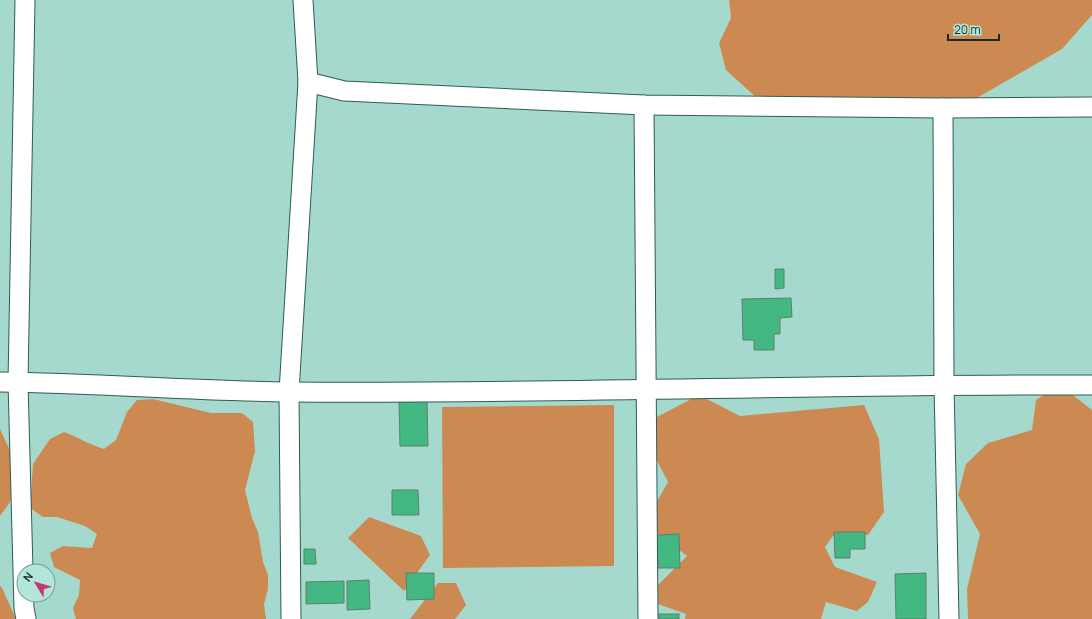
<svg xmlns="http://www.w3.org/2000/svg" width="1092" height="619" font-family="Manrope,sans-serif">
  <rect width="100%" height="100%" fill="#a6d9cd"/>
  <g fill="#cc8a52">
    <polygon points="729,0 1092,0 1092,15 1062,49 970,102 769,109 726,70 719,43 731,18"/>
    <polygon points="1060,385 1092,410 1092,619 968,619 967,589 980,534 958,495 966,464 988,443 1032,430 1036,400"/>
    <polygon points="699,395 740,416 864,405 879,439 884,512 868,535 833,536 825,547 835,567 877,582 868,602 857,611 826,602 821,619 685,619 686,614 644,599 687,556 645,523 668,482 651,449 653,419"/>
    <path d="M153,399L211,413H242L253,422L255,451L245,490L252,518L258,532L263,562L268,575V589L264,604L266,619H76L73,608L79,595L80,580L54,567L50,553L63,546L92,548L97,534L85,526L57,517H43L30,508L33,464L50,439L64,432C78,437 90,445 104,449L116,440L127,412L137,400Z"/>
    <polygon points="614,405 614,566 443,568 442,407"/>
    <polygon points="0,429 18,468 10,502 0,516"/>
    <polygon points="369,517 421,536 430,555 404,591 348,538"/>
    <polygon points="438,583 456,583 466,605 455,619 410,619"/>
    <polygon points="0,586 2,588 16,619 0,619"/>
  </g>
  <g fill="#44b882" stroke="#5a816b">
    <polygon points="775,269 784,269 784,288 775,289"/>
    <polygon points="791,298 792,317 780,318 780,334 774,334 774,350 754,350 754,340 743,340 742,299"/>
    <polygon points="399,401 427,401 428,446 400,446"/>
    <polygon points="392,490 418,490 419,515 392,515"/>
    <polygon points="834,532 865,532 865,549 850,549 850,558 835,558"/>
    <polygon points="679,534 680,568 658,568 657,535"/>
    <polygon points="304,549 315,549 316,564 304,564"/>
    <polygon points="406,573 434,573 434,599 407,600"/>
    <polygon points="926,573 926,619 896,619 895,574"/>
    <polygon points="369,580 370,609 347,610 347,581"/>
    <polygon points="344,581 344,603 306,604 306,582"/>
    <rect x="659" y="614" width="20" height="5"/>
  </g>
  <g fill="none" stroke-linecap="round" stroke-linejoin="round">
    <g stroke="#2d5d54" stroke-width="21">
      <g id="street">
        <polyline points="25,0 18,382 24,608 26,619"/>
        <polyline points="308,82 344,91 644,105 943,108 1092,107"/>
        <polyline points="644,105 648,619"/>
        <polyline points="943,108 944,385 949,619"/>
        <path d="M0,382C97,383 194,391 291,392C558,394 825,384 1092,385"/>
        <polyline points="291,619 289,392 308,82 303,0"/>
      </g>
    </g>
    <use href="#street" stroke="#fff" stroke-width="19"/>
  </g>
  <g transform="translate(36 583) rotate(308)"><circle r="19" fill="#b3e6da" stroke="#759b92"/>
  <path d="M0-3L7 15L0 10L-7 15Z" fill="#c23871"/>
  <text y="-6" font-size="11" font-weight="bold" text-anchor="middle" fill="#172a26">N</text>
  </g>
  <path d="M948 34v6h51v-6" fill="none" stroke="#172a26" stroke-width="2"/>
  <text x="954" y="34" font-size="12" fill="#172a26" stroke="#b3e6da" stroke-width="3" paint-order="stroke">20 m</text>
</svg>
